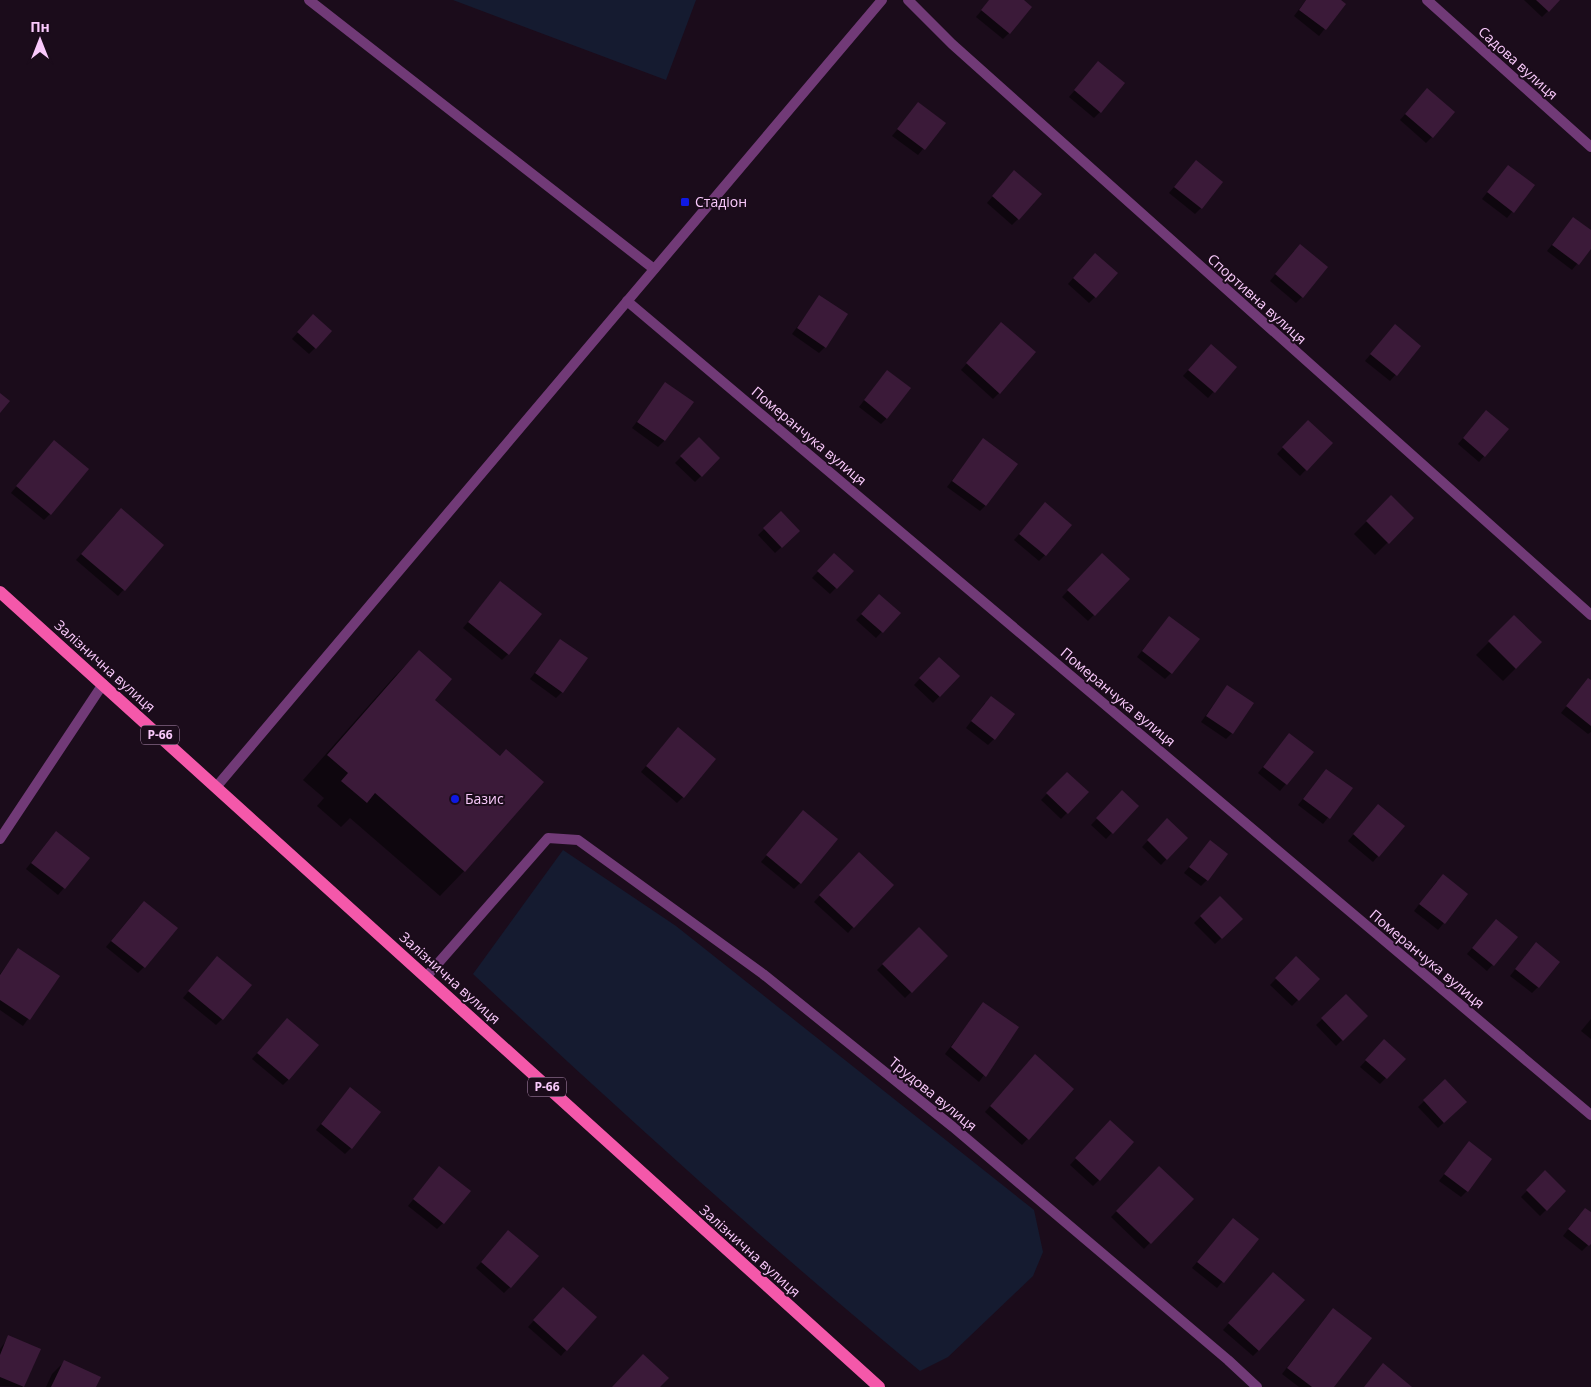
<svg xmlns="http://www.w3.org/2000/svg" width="1591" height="1387" font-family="'Open Sans',sans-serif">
  <rect width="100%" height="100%" fill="#1b0c1b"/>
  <g fill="#151b30">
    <polygon points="453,0 696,0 666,80"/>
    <path d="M563,850L676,926L1034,1210L1043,1252L1033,1276L948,1357L920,1371C766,1244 619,1110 473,974Z"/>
  </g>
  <g fill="#0007">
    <polygon points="990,0 1022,0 1009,33 1003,39 976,17"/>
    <polygon points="1306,0 1339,0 1344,4 1319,36 1294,16"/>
    <polygon points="1524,0 1559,0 1542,17"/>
    <polygon points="1093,69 1100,112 1094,118 1069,97"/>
    <polygon points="1421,96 1432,137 1426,143 1400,120"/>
    <polygon points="918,104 944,123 918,155 892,136"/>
    <polygon points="1508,166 1534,185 1507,218 1482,199"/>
    <polygon points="1190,168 1201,208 1195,214 1169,193"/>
    <polygon points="1008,178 1018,219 1012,225 987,203"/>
    <polygon points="1573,218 1591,232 1591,247 1572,270 1547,251"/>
    <polygon points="1294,251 1302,297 1296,303 1270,281"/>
    <polygon points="1089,260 1095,297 1089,303 1068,284"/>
    <polygon points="820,296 825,347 819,353 792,334"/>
    <polygon points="307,322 315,348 309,354 292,339"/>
    <polygon points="996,330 999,393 993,399 961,370"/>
    <polygon points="1389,332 1420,346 1390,381 1365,361"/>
    <polygon points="1205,351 1235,367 1208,398 1183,376"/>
    <polygon points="882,377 887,418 881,424 859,407"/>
    <polygon points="666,384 664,441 658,447 632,428"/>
    <polygon points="1480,418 1484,456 1479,462 1458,444"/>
    <polygon points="1308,421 1331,443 1300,476 1277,454"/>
    <polygon points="699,439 719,458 695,482 675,463"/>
    <polygon points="983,440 986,505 980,511 947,487"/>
    <polygon points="48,448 50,514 44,520 11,493"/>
    <polygon points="1391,497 1412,518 1375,555 1354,534"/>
    <polygon points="1040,510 1045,555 1039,561 1014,540"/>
    <polygon points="781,513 799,531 775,553 758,535"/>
    <polygon points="115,515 163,545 118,596 76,560"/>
    <polygon points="1102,554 1128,579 1088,621 1062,597"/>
    <polygon points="829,560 852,571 830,594 812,578"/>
    <polygon points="495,589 508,654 502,660 463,628"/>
    <polygon points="874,601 899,613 876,638 856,620"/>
    <polygon points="1169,617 1171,673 1165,679 1137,657"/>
    <polygon points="1514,617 1516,668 1503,681 1476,655"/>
    <polygon points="560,640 562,692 556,698 530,679"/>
    <polygon points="419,652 433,700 464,871 440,896 350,818 341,827 317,806 324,798 303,780 394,677"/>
    <polygon points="939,658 959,676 933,703 914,685"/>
    <polygon points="1588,680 1591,682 1591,732 1588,734 1561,713"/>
    <polygon points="1227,686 1232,733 1226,739 1201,722"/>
    <polygon points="985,703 994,739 988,745 966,728"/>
    <polygon points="672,735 683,797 677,803 641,772"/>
    <polygon points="1284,741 1312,752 1280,791 1258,773"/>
    <polygon points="1067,773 1087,792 1061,819 1041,800"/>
    <polygon points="1321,776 1351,788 1323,824 1298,805"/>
    <polygon points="1122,792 1137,806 1106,839 1091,825"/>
    <polygon points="1372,812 1378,856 1373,862 1348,841"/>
    <polygon points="798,818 800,883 794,889 761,862"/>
    <polygon points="1167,820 1186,838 1161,865 1142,847"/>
    <polygon points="50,839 89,858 58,895 26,869"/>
    <polygon points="1210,842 1207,880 1201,886 1184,873"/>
    <polygon points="853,859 853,927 848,933 814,902"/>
    <polygon points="1437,881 1467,894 1438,930 1414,911"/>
    <polygon points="1220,898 1241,919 1215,944 1194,923"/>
    <polygon points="138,908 144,967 138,973 106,947"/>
    <polygon points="1496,920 1516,937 1487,971 1467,954"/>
    <polygon points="919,928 947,956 905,998 877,970"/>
    <polygon points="18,950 58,977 23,1026 0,1010 0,974"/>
    <polygon points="1530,950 1538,987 1532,993 1510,976"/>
    <polygon points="1296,958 1318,979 1292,1006 1270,985"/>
    <polygon points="211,964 222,1019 216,1025 183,998"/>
    <polygon points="1346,996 1366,1016 1336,1046 1316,1025"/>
    <polygon points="983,1004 1017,1028 979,1082 945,1054"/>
    <polygon points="1591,1019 1591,1039 1581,1031"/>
    <polygon points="281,1026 289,1079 283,1085 252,1059"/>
    <polygon points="1378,1047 1404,1059 1380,1084 1360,1067"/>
    <polygon points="1029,1062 1072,1089 1022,1145 985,1112"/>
    <polygon points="1445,1081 1465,1102 1438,1128 1418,1107"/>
    <polygon points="350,1088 351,1148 345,1154 316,1130"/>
    <polygon points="1104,1127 1099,1180 1093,1186 1070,1165"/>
    <polygon points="1464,1149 1467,1191 1461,1197 1439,1181"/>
    <polygon points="439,1167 443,1223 437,1229 408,1206"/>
    <polygon points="1159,1167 1192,1199 1144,1249 1111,1217"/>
    <polygon points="1545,1172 1565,1191 1540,1216 1521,1197"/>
    <polygon points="1591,1214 1591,1242 1582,1251 1563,1236 1579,1215"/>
    <polygon points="1228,1225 1258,1239 1217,1288 1192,1268"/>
    <polygon points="503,1237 510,1287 504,1293 476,1268"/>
    <polygon points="1267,1280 1259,1350 1253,1356 1223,1330"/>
    <polygon points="557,1295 566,1350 561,1356 528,1327"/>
    <polygon points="1327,1316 1332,1387 1299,1387 1282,1374"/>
    <polygon points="9,1337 39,1350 23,1387 0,1386 0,1349"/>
    <polygon points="64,1362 95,1387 46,1387 52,1374"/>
  </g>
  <g fill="#3b1a39">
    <polygon points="989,0 1024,0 1032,7 1010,34 981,10"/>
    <polygon points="1306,0 1341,0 1346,4 1326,30 1299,10"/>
    <polygon points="1536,0 1560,0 1549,12"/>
    <polygon points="1098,61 1125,83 1101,113 1074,90"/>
    <polygon points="1427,88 1455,112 1433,138 1405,114"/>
    <polygon points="918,102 946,123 925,150 897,129"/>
    <polygon points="1196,160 1223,182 1202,209 1174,187"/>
    <polygon points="1508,165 1535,185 1514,213 1487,192"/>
    <polygon points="1014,170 1042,194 1019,220 992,196"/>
    <polygon points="1573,217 1591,230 1591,249 1579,265 1552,245"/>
    <polygon points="1300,244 1328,267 1303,298 1275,274"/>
    <polygon points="1095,253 1118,273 1096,298 1073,278"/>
    <polygon points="819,295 848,314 826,348 797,328"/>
    <polygon points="313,314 332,331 316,349 297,332"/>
    <polygon points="1001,322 1036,352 1000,394 966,363"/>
    <polygon points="1395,324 1421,346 1397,376 1370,354"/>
    <polygon points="1211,344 1237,367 1215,393 1188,370"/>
    <polygon points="887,370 911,388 887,419 864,400"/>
    <polygon points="665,382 694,402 665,441 637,422"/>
    <polygon points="0,393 10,401 0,413"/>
    <polygon points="1486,410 1509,429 1485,457 1463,438"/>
    <polygon points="1308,420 1333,443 1307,471 1282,447"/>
    <polygon points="699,437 720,458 702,477 680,456"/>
    <polygon points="983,438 1018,464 986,506 952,481"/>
    <polygon points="54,440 89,469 51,515 16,486"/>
    <polygon points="1391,495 1414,518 1389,544 1366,521"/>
    <polygon points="1045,502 1072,525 1046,556 1019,534"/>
    <polygon points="121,508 164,545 125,591 81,554"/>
    <polygon points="781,511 800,531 782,548 763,528"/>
    <polygon points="834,553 854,571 837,589 817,571"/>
    <polygon points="1102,553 1130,579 1095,616 1067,590"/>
    <polygon points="500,581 542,614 509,655 468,622"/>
    <polygon points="879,594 901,613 883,633 861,614"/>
    <polygon points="1514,615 1542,642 1516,669 1488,641"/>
    <polygon points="1169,616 1200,639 1172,674 1142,651"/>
    <polygon points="560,639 588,658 563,693 535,673"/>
    <polygon points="419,650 452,679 435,700 500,756 506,749 544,782 465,872 375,793 367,803 341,781 348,773 327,755"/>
    <polygon points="939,657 960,676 940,697 919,678"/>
    <polygon points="1588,678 1591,680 1591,726 1566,706"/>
    <polygon points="1227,685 1254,703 1233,734 1206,716"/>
    <polygon points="991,696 1015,714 995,740 971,721"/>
    <polygon points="678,727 716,759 684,798 646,766"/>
    <polygon points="1289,733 1314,752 1287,785 1263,767"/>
    <polygon points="1326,769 1353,788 1330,819 1303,799"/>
    <polygon points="1067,772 1089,792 1068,814 1046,793"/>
    <polygon points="1122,790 1139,806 1113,834 1096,818"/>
    <polygon points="1378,804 1405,826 1379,857 1353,834"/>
    <polygon points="803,810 838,839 801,884 766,855"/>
    <polygon points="1167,818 1188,838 1167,860 1147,840"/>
    <polygon points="56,831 90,858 65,889 31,863"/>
    <polygon points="1210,840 1228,854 1208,881 1189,867"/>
    <polygon points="859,852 894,885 854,928 819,895"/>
    <polygon points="1443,874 1468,894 1445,924 1419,904"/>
    <polygon points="1220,896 1243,919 1222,939 1200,916"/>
    <polygon points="144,901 178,928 145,968 111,941"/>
    <polygon points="1496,919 1518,937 1494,966 1472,948"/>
    <polygon points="919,927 948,956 912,993 882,964"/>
    <polygon points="1536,942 1560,962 1539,988 1515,969"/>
    <polygon points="18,948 60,976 30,1020 0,1000 0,975"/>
    <polygon points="217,956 252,985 223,1020 188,991"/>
    <polygon points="1296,956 1320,979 1299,1001 1275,978"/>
    <polygon points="1346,994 1368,1016 1343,1041 1321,1018"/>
    <polygon points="983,1002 1019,1027 986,1077 951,1047"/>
    <polygon points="287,1018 319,1045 289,1080 257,1053"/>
    <polygon points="1384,1039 1406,1059 1387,1079 1365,1060"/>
    <polygon points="1035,1054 1074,1089 1029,1140 990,1106"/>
    <polygon points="1445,1079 1467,1102 1444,1123 1423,1100"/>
    <polygon points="350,1087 381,1112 352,1149 321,1124"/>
    <polygon points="1110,1120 1134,1142 1100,1181 1075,1158"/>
    <polygon points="1469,1141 1492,1159 1468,1192 1444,1174"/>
    <polygon points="439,1166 471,1191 444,1224 413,1199"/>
    <polygon points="1159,1166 1194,1199 1151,1244 1116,1211"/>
    <polygon points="1545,1170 1566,1191 1547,1211 1526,1190"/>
    <polygon points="1585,1208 1591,1212 1591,1244 1589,1246 1568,1229"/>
    <polygon points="1233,1218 1259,1239 1224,1283 1197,1262"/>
    <polygon points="508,1230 539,1256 511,1288 481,1262"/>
    <polygon points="1273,1272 1305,1300 1259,1351 1228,1323"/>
    <polygon points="563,1287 597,1317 567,1351 533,1320"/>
    <polygon points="1333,1308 1372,1338 1334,1387 1312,1387 1287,1368"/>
    <polygon points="8,1335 41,1349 24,1387 0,1377 0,1355"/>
    <polygon points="643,1354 669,1378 660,1387 612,1387"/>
    <polygon points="64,1360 101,1377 96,1387 51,1387"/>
    <polygon points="1383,1363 1412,1387 1364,1387"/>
  </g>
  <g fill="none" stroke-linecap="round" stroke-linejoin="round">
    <polyline stroke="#713a77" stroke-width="10" points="309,0 654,269"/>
    <g stroke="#713a77" stroke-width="10">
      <polyline points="908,0 952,44 1591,615"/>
      <polyline points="1427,0 1591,147"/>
      <polyline points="627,301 1591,1115"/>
      <polyline points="217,786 882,0"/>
      <polyline points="0,839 103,684"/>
      <polyline points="426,977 548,838 578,840 763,974 953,1127 1228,1360 1257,1387"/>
    </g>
    <polyline stroke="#f458aa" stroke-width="12" points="0,592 879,1387"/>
  </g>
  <g fill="#0f19e3" stroke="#1b0c1b" stroke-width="2">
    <rect x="680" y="197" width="10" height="10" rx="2.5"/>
    <circle cx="455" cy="799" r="5"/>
  </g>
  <g text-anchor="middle" stroke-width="4" stroke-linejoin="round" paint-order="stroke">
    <g fill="#1b0c1b" stroke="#b791b8" stroke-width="1">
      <rect x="141" y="725.5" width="38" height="19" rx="4"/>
      <rect x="528" y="1077.5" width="38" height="19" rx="4"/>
    </g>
    <g font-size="12" font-weight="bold" fill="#facafc">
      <text x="160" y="739">Р-66</text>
      <text x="547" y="1091">Р-66</text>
    </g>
    <g font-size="14" fill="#facafc" stroke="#1b0c1b">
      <text transform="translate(1518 63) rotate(42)" y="5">Садова вулиця</text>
      <text transform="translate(1257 299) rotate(42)" y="5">Спортивна вулиця</text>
      <text transform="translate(809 436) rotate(40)" y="5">Померанчука вулиця</text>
      <text transform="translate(105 666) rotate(42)" y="5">Залізнична вулиця</text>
      <text transform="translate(1118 697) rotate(40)" y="5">Померанчука вулиця</text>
      <text transform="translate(1427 959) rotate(40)" y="5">Померанчука вулиця</text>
      <text transform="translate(450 978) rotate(42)" y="5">Залізнична вулиця</text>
      <text transform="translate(933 1094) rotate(39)" y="5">Трудова вулиця</text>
      <text transform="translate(750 1251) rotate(42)" y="5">Залізнична вулиця</text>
    </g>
    <g font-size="14" fill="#facafc" stroke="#1b0c1b" text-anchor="start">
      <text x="695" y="207">Стадіон</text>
      <text x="465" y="804">Базис</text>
    </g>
  </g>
  <g transform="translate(40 40)" stroke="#1b0c1b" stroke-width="4" paint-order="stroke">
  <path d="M0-4L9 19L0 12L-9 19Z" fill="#facafc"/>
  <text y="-8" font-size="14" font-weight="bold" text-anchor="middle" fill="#facafc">Пн</text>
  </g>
</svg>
